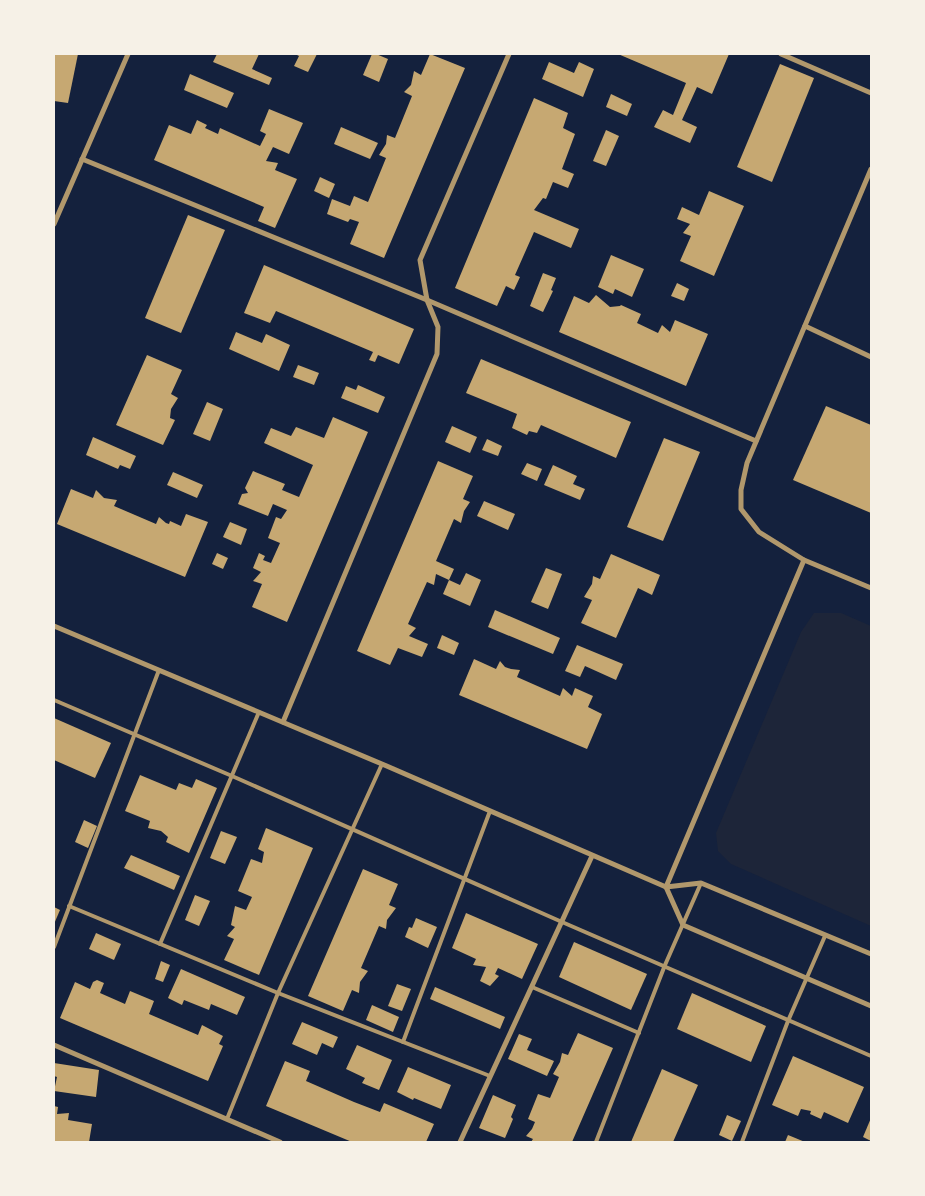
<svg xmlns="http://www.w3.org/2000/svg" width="925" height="1196" font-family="Commissioner,sans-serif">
  <rect width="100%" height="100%" fill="#14213d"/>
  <polygon fill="#1d2539" points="814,613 841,613 871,626 871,926 731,864 718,851 716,833 801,632"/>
  <g fill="#c6a872">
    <polygon points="54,54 78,54 68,103 54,101"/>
    <polygon points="217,54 259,54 252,69 272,78 269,85 213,62"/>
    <polygon points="295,54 317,54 308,72 294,66 299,56"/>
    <polygon points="372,54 376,54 388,59 379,82 363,75"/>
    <polygon points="430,54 465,68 384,258 350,244 359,222 350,219 348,222 327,214 332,199 350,206 354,196 368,202 386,158 379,155 386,144 387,135 395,138 412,96 404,92 411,85 414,71 421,75"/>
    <polygon points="618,54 729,54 712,94 697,87 682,120 697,127 690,143 654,127 663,110 673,115 686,83"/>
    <polygon points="549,62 574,73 579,62 594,69 583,97 542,79"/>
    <polygon points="780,64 814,78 772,182 737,167"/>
    <polygon points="190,74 234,93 227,108 184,90"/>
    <polygon points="611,94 632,104 627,116 606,107"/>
    <polygon points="534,98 568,113 563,128 575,134 562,169 574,174 568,188 553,182 546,199 543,198 534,210 579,229 571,248 534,232 515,275 520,277 514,290 506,286 497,306 455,288"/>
    <polygon points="269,109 303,123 289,154 273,147 266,161 278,163 275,170 297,179 275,228 258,221 264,207 154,160 169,125 191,134 197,120 207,125 205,128 218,134 220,128 260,146 266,134 260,131"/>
    <polygon points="341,127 378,143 370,159 334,144"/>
    <polygon points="606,130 619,136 606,166 593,161"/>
    <polygon points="320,177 335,184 329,198 314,191"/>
    <polygon points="709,191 744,206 714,276 680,261 691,236 683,233 690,224 677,219 682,207 699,215"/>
    <polygon points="188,215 225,230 181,333 145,318"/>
    <polygon points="611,255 644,269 632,297 615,289 613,294 598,287"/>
    <polygon points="264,265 414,329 399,364 378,355 375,362 369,360 373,352 276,311 270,323 244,313"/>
    <polygon points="543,273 556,278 551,290 553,291 543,312 530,306"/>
    <polygon points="677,283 689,289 684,301 671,296"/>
    <polygon points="596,295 610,307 620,306 621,305 641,314 637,323 658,333 662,325 670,332 675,320 708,334 686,386 559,332 574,296 589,303"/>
    <polygon points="236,332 262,343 266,334 290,345 279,371 229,349"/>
    <polygon points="147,355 182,370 171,394 178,398 171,409 170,418 175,420 163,445 116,425"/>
    <polygon points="481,359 631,422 616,458 541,425 537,433 529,431 527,435 512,428 517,414 466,393"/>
    <polygon points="298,365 319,373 314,385 293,377"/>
    <polygon points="358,385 385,397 378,413 341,398 346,386 356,390"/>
    <polygon points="207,402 223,409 210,441 193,434"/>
    <polygon points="826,406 871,425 871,513 793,480"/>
    <polygon points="333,417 368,432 287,622 252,607 262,584 253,581 261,572 253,568 259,553 265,556 263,560 271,563 280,543 268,538 276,517 281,519 287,510 273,504 268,516 238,504 242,494 248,493 245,488 253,471 285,484 282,490 299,497 313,465 264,443 271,428 291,436 296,427 324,438"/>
    <polygon points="452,426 477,437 470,453 445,442"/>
    <polygon points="93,437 136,456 130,469 120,465 118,469 86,455"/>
    <polygon points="664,438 700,452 663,541 627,527"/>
    <polygon points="487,439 502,446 498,456 482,450"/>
    <polygon points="438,461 473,476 463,499 470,502 464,511 461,523 454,519 436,561 454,569 449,580 436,574 434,585 427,582 408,624 416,628 409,636 428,644 422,657 398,648 390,665 357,651"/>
    <polygon points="527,463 542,469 537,481 521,474"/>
    <polygon points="553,465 577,476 573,484 585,489 580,500 544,485"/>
    <polygon points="173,472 203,485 197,498 167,485"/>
    <polygon points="71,489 93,498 96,490 104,498 117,500 114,506 156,524 159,517 166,523 169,524 170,521 181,526 186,514 208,522 185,577 57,524"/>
    <polygon points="484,501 515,514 508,530 477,516"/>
    <polygon points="230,522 247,529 241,545 223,537"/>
    <polygon points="217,553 228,558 223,569 212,564"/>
    <polygon points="611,554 660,575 652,595 638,588 616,638 581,623 592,600 584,597 592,584 593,576 600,579"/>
    <polygon points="546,568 562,574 548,609 531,602"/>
    <polygon points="466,573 481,580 470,606 443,594 449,580 460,585"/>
    <polygon points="495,610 560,638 553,654 488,627"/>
    <polygon points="442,635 459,643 454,655 437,648"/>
    <polygon points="577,645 623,664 616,680 585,666 580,677 565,671"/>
    <polygon points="474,659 496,669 500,661 505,667 511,669 520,670 517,677 560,696 563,688 572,696 575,688 593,696 588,707 602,714 587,749 459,695"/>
    <polygon points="54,718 111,743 95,778 54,760"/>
    <polygon points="140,775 176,790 179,783 192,788 196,779 217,788 189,853 166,842 168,837 161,831 148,828 150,821 125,811"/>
    <polygon points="84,820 97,826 88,848 75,842"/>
    <polygon points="266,828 313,848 259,975 224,960 234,939 227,936 235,927 231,925 235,906 246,910 252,897 238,891 251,859 262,863 264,852 258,849"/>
    <polygon points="221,831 237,837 225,864 210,858"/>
    <polygon points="131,855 180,876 174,890 124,868"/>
    <polygon points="363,869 398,884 389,905 396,908 387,920 386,929 379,926 361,968 368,971 360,982 359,993 352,990 343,1011 308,996"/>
    <polygon points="195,895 210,901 199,926 185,920"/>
    <polygon points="54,907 60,910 54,924"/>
    <polygon points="466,913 538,944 522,979 498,968 495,974 499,976 490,986 480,981 486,967 473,965 476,959 452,948"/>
    <polygon points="416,918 437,927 428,948 405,937 409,927 412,928"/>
    <polygon points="96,933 121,944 114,960 89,949"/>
    <polygon points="574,942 647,974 631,1010 559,977"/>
    <polygon points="161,961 170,965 163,982 155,979"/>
    <polygon points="181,969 245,997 237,1015 211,1004 209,1010 184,1000 182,1005 168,998"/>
    <polygon points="97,980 104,983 100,993 125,1004 130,991 154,1001 149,1014 198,1035 202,1025 223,1036 219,1044 223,1046 208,1081 60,1018 75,982 90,989 93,982"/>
    <polygon points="397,984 411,989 402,1011 388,1006"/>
    <polygon points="435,987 505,1017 500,1029 430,999"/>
    <polygon points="692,993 766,1026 751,1062 677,1029"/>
    <polygon points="372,1005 399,1017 393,1032 366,1020"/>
    <polygon points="302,1022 338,1037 333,1048 322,1043 317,1055 292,1044"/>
    <polygon points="578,1033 613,1048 572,1142 531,1142 533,1139 526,1136 532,1129 535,1122 528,1119 538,1094 550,1098 559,1077 553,1074 560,1062 562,1053 568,1055"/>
    <polygon points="519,1034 532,1039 527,1050 554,1061 547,1076 508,1059"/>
    <polygon points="357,1045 392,1060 379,1090 362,1083 365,1078 346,1069"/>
    <polygon points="793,1056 864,1087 848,1123 824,1112 821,1119 810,1114 811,1111 801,1109 798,1116 772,1105"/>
    <polygon points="285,1061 310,1071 306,1081 354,1102 380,1112 384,1103 434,1124 426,1142 352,1142 266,1106"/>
    <polygon points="54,1063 99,1070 96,1097 54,1091 57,1077 54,1076"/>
    <polygon points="408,1067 451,1085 441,1109 414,1098 413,1100 397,1092"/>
    <polygon points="662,1069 698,1085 673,1142 631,1142"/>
    <polygon points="493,1095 516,1105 511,1117 513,1119 505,1138 479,1128"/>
    <polygon points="54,1106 58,1107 57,1114 69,1113 68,1120 92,1124 89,1142 54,1142"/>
    <polygon points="727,1115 741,1121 732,1141 719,1135"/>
    <polygon points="871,1118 871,1141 863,1137"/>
    <polygon points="788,1135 805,1142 785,1142"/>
  </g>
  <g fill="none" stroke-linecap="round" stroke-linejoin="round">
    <g stroke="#b1986c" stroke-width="4">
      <polyline points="54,700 232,776 562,922 871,1056"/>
      <polyline points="69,906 278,993 490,1076"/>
      <polyline points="160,944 259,712"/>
      <polyline points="54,947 159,670"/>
      <polyline points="532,987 639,1033"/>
      <polyline points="403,1042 490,811"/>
      <polyline points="227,1119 278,993 382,764"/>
      <polyline points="596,1142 665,965 701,883"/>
      <polyline points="742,1142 788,1021 825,936"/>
    </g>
    <g stroke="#b1986c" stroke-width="5">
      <polyline points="781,54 871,93"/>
      <polyline points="82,159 427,300 756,441"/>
      <polyline points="54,224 128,54"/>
      <polyline points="805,326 871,357"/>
      <polyline points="804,560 871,588"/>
      <polyline points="54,626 382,764 666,887 701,883 871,954"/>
      <polyline points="283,722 437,354 438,327 427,300 420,260 509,54"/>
      <polyline points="666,887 804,560 759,532 741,509 741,490 747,463 871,169"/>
      <polyline points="666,887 683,925 871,1006"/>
      <polyline points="54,1045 280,1142"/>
      <polyline points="460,1142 592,856"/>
    </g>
  </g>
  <rect width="925" height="1196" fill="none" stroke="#f6f1e7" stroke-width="110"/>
</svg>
